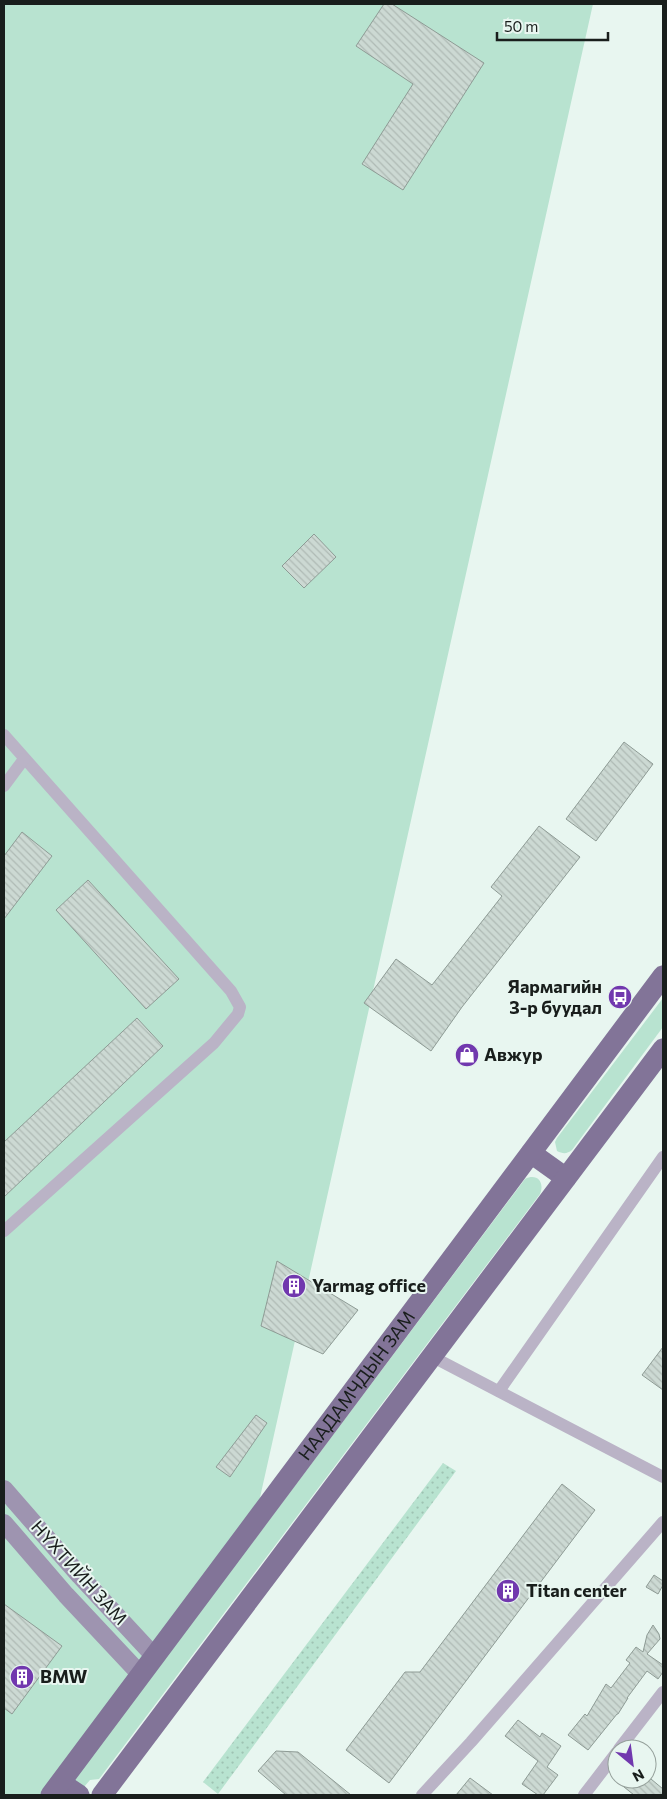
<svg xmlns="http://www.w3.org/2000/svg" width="667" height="1799" font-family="Commissioner,sans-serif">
  <defs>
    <pattern id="garden-dots" width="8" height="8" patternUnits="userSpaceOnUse" patternTransform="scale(1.25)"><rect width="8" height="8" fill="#b8e3d0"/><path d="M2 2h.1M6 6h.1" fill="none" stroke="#9ec2b2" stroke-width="1.8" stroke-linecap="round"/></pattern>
    <pattern id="building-back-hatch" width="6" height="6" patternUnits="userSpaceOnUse" patternTransform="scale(1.25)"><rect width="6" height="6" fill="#ccd9d3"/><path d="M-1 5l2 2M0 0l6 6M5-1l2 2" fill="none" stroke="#afbab5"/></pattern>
  </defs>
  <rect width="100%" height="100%" fill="#e8f6f0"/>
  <g fill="#b8e3d0">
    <path d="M4,4H593L249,1547L525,1179C537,1173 545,1182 540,1194L99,1779L90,1780L77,1795H4Z"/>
    <path d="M663,998V1027L572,1150C567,1154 563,1154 557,1151L555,1142L557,1138Z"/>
  </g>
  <polygon fill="url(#garden-dots)" points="443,1463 456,1471 218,1794 203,1782"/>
  <g fill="url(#building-back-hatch)" stroke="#8e9b95">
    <polygon points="384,4 392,4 484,63 403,190 362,164 413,84 356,46"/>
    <polygon points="314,534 336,557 304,588 282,566"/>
    <polygon points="624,742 653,764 596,841 566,819"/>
    <polygon points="539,826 580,857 462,1007 431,1051 364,1003 396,959 432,985 502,896 491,887"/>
    <polygon points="22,832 52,856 4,919 4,856"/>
    <polygon points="88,880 179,979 146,1009 56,910"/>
    <polygon points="137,1018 163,1046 4,1197 4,1142"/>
    <polygon points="277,1261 358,1310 323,1354 261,1326"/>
    <polygon points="663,1347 663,1390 642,1375"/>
    <polygon points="256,1415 267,1423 230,1477 216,1467"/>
    <polygon points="562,1484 595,1510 389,1783 346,1750 405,1672 420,1672"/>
    <polygon points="654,1575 663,1581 663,1585 658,1594 646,1587"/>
    <polygon points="4,1604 62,1646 12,1714 4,1708"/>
    <polygon points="653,1625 659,1634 660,1639 647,1654 663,1665 663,1672 658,1679 647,1671 627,1698 628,1698 618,1714 617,1714 588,1750 568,1735 585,1714 587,1716 606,1684 611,1688 630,1663 626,1660 636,1647 643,1652 647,1635"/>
    <polygon points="518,1720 540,1737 542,1733 561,1746 547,1767 558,1775 543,1795 538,1795 522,1784 538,1761 505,1736"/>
    <polygon points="276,1751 298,1752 351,1795 286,1795 258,1771"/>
    <polygon points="470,1778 493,1795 456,1795"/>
    <polygon points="614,1779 651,1779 663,1789 663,1795 634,1795"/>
  </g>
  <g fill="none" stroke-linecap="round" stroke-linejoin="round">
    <g stroke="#bab3c6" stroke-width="12">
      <polyline points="4,735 231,991 240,1007 238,1014 214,1043 4,1231"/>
      <polyline points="4,786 24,759"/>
      <polyline points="431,1356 663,1477"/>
      <polyline points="499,1391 663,1157"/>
      <polyline points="619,1749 663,1692"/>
      <polyline points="422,1795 471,1742 663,1522"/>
      <polyline points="584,1795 617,1752"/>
    </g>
    <g stroke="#9e94b0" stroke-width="18">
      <polyline points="4,1489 80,1576 155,1657"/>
      <polyline points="4,1523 66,1595 141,1675"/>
    </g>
    <g stroke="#827498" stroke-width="21">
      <polyline points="531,1153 566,1178"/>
      <polyline points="61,1783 79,1795"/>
      <path id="s1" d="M51,1795L663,976"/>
      <polyline points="102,1795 663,1049"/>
    </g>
  </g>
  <defs>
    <g id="bus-disc" transform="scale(1.25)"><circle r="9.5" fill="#7138ae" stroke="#e8f6f0"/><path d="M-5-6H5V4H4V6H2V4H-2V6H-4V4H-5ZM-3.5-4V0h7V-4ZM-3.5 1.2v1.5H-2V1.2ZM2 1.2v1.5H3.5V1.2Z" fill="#fff"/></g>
    <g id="shop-disc" transform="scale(1.25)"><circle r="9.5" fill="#7138ae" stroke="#e8f6f0"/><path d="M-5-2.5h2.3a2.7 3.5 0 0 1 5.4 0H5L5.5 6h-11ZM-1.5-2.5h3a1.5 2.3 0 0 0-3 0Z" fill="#fff"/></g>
    <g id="building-disc" transform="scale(1.25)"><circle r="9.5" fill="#7138ae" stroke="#e8f6f0"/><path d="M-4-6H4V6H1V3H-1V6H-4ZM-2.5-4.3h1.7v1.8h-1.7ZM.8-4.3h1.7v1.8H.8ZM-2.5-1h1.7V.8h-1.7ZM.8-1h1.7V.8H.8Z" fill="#fff"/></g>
  </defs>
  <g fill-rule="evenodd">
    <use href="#bus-disc" x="620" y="997"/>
    <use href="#shop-disc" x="467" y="1055"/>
    <use href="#building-disc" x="294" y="1286"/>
    <use href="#building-disc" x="508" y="1591"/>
    <use href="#building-disc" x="22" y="1677"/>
  </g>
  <g text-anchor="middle" stroke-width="4" stroke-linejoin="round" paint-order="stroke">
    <g font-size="18" font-weight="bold" fill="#191e1c" stroke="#e8f6f0" text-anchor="start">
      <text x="602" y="993" text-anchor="end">Яармагийн<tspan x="602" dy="21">3-р буудал</tspan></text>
      <text x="484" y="1061">Авжур</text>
      <text x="312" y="1292">Yarmag office</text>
      <text x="526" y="1597">Titan center</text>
      <text x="40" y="1683">BMW</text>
    </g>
    <g font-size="18" fill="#191e1c" stroke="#e8f6f0">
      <text dy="6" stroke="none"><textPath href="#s1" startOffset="511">НААДАМЧДЫН ЗАМ</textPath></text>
      <text transform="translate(79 1573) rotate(48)" y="6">НҮХТИЙН ЗАМ</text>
    </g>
  </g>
  <rect width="667" height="1799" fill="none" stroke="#191e1c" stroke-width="10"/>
  <g transform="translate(632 1764) rotate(151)"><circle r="24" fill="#e8f6f0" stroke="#95a09b"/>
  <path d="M0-4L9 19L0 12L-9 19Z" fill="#7138ae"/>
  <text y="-8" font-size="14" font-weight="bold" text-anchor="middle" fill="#191e1c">N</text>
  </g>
  <path d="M497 32v8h111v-8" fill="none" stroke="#191e1c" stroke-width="2.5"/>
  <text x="504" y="32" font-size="15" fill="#191e1c" stroke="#e8f6f0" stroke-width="4" paint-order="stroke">50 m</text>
</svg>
